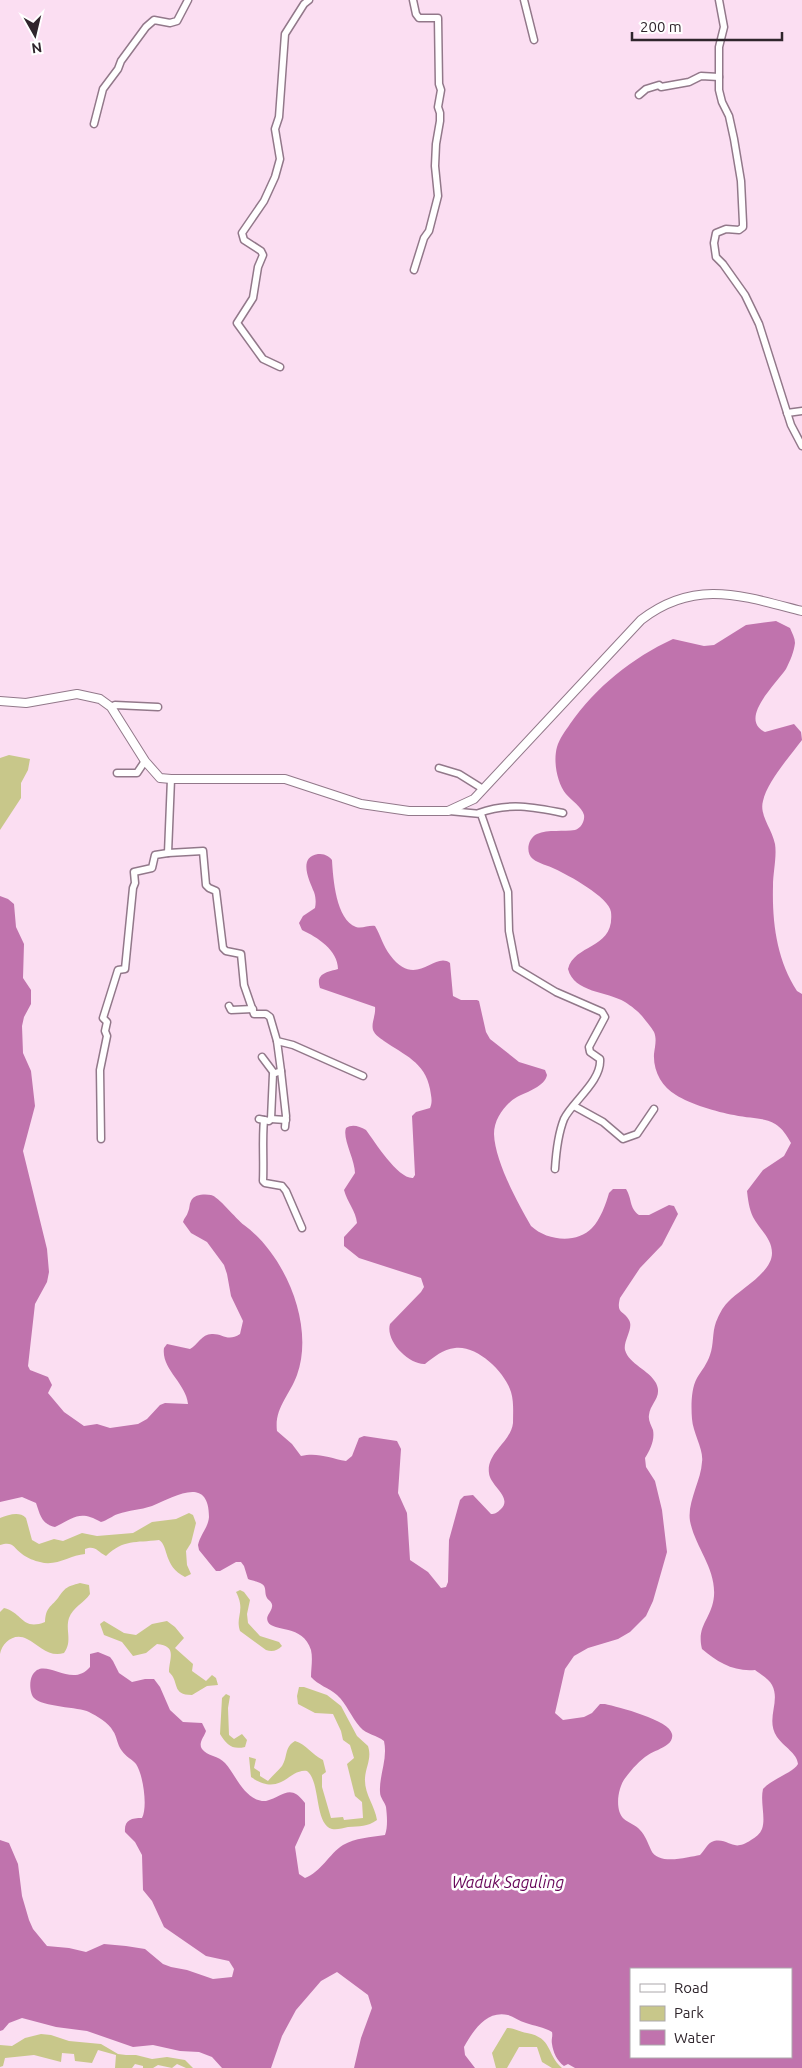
<svg xmlns="http://www.w3.org/2000/svg" width="802" height="2068" font-family="Ubuntu,sans-serif">
  <rect width="100%" height="100%" fill="#fbdef2"/>
  <g fill="#c8c78a">
    <polygon points="9,755 30,759 28,770 21,783 21,798 0,830 0,758"/>
    <path d="M189,1513L193,1515L196,1523L191,1543L186,1551L187,1565L191,1574L185,1577C163,1566 169,1546 159,1540C135,1543 124,1539 106,1556C97,1551 95,1545 85,1549V1554C70,1555 56,1567 40,1562C35,1561 27,1558 22,1554C13,1547 13,1541 0,1545V1518C9,1515 19,1511 26,1518L32,1540L39,1544L54,1539L63,1541L82,1533L97,1536L133,1533L152,1522L176,1519Z"/>
    <path d="M80,1583L89,1585L90,1594C84,1603 73,1607 69,1618C65,1630 73,1641 64,1653C49,1658 39,1645 27,1639C15,1632 2,1642 0,1654V1612L4,1608C23,1613 22,1631 45,1622C46,1607 50,1608 58,1598C66,1587 66,1587 80,1583Z"/>
    <path d="M240,1590L244,1592L250,1600L247,1614L248,1623L260,1636L279,1642L282,1646C277,1651 272,1652 266,1650L240,1631C235,1616 246,1611 236,1592Z"/>
    <path d="M104,1621L124,1633L136,1635L152,1624L167,1621L175,1627L184,1638L175,1648L193,1664L192,1671L206,1681L212,1675L216,1678L218,1685L207,1686L192,1695C171,1695 180,1682 169,1672C169,1659 178,1646 157,1644L146,1653L133,1656L122,1642L104,1635L100,1624Z"/>
    <path d="M299,1687H304L327,1695L341,1706L357,1736L368,1746C372,1758 366,1766 365,1778C364,1794 375,1806 377,1820C367,1827 360,1826 348,1827C343,1828 337,1830 332,1829C314,1824 321,1782 307,1771C289,1768 281,1798 251,1777L249,1757L256,1759L254,1768L260,1772V1776L268,1781C272,1776 278,1771 282,1766C288,1757 284,1747 295,1741C306,1744 312,1755 323,1760L326,1772L322,1775V1787L331,1818L343,1817L344,1820L363,1818L362,1802L355,1796L347,1764L354,1758L350,1745L343,1740L341,1731L333,1714L315,1713L298,1704L297,1696Z"/>
    <path d="M226,1694L230,1696L228,1708L229,1735L234,1739L242,1734L247,1740L245,1747C232,1750 227,1745 220,1734L222,1698Z"/>
    <path d="M507,2028C515,2028 519,2032 527,2033C553,2038 546,2054 562,2068H552L542,2062L537,2047H519L507,2068H496L492,2053Z"/>
    <polygon points="41,2034 51,2035 69,2041 101,2044 118,2054 126,2055 136,2055 152,2059 167,2057 185,2060 193,2068 186,2068 177,2064 172,2068 158,2065 153,2068 143,2068 143,2066 135,2064 132,2068 115,2068 116,2055 98,2050 92,2063 75,2061 74,2054 62,2053 61,2062 34,2055 5,2058 3,2066 0,2067 0,2045 12,2046 25,2038"/>
  </g>
  <path fill="#c073ad" fill-rule="evenodd" d="M776,621L790,628C792,633 795,638 795,643C794,652 790,661 786,669C776,684 738,719 765,732L794,724L801,732L802,740C790,756 767,782 763,801C759,815 772,829 775,844C777,856 773,873 773,886C772,923 777,960 797,991L802,994V2068H575L568,2064L564,2066C557,2061 553,2052 552,2044C551,2039 553,2037 552,2032C544,2027 534,2026 526,2023C519,2021 514,2017 508,2015C486,2010 473,2031 464,2047L465,2055L475,2068H354L361,2038L372,2008L368,1995L337,1972L321,1981L296,2010L282,2036L271,2068H222L212,2057L199,2052L180,2051L153,2045L133,2047L87,2031L56,2027L22,2018L9,2023L3,2030L0,2031V1840L9,1843L18,1864L22,1896L29,1920L33,1929L47,1946L69,1948L86,1952L104,1944L126,1946L145,1949L163,1964L171,1967L187,1970L213,1979L232,1977L234,1969L229,1961L206,1956L164,1927L152,1901L143,1890L142,1855L135,1842L125,1832C124,1820 131,1818 142,1818C148,1807 143,1774 136,1764C132,1759 126,1757 122,1751C117,1745 117,1736 113,1731C109,1723 97,1716 89,1712C79,1707 42,1707 34,1698C30,1694 29,1682 32,1676C43,1654 71,1690 90,1667V1654L98,1652L110,1657L113,1661L119,1673L132,1682L145,1679H154L160,1687L170,1710L183,1722L202,1723L206,1731C204,1737 198,1743 202,1749C207,1756 219,1756 225,1763C236,1775 245,1802 266,1801C284,1796 290,1783 305,1803V1825L295,1847L299,1874L305,1878C321,1872 329,1854 343,1845C355,1838 371,1837 385,1835C388,1827 387,1815 386,1807C385,1802 380,1798 380,1792C379,1775 388,1759 384,1741C377,1735 367,1735 360,1727C351,1717 347,1704 337,1695C329,1688 318,1685 311,1677C311,1668 313,1659 311,1650C303,1624 273,1632 268,1622C265,1616 271,1613 272,1607C273,1602 269,1601 267,1598C264,1593 267,1587 262,1584C258,1581 252,1581 248,1579L244,1566L241,1562H236L220,1571H216L199,1550L198,1545C200,1535 208,1528 209,1517C209,1474 173,1498 152,1506C140,1510 129,1510 118,1514C112,1516 108,1520 101,1522C80,1510 75,1517 55,1527C41,1524 40,1514 36,1503L22,1497L0,1502V896L8,899L14,904L16,927L24,944L23,978L31,990V1004L24,1017L22,1026L23,1053L31,1071L35,1106L23,1151L47,1249L49,1272L47,1282L35,1304L28,1366L30,1370L48,1377L52,1385L48,1393L64,1412L84,1426L97,1424L110,1428L138,1424L147,1419L160,1405L165,1403L188,1404C186,1383 161,1369 164,1348L167,1344L190,1349C198,1345 202,1333 213,1334C223,1334 228,1342 240,1334L243,1321L231,1296L227,1274L224,1265L207,1242L191,1233L183,1222C184,1218 187,1216 188,1212C190,1208 189,1204 191,1201C194,1194 205,1194 211,1195C218,1196 236,1219 244,1225C285,1255 315,1325 297,1375C290,1395 274,1408 277,1431L292,1444L301,1456C317,1452 330,1458 346,1461L352,1456L359,1438L364,1436L397,1441L401,1449L398,1493L407,1513L410,1560L428,1572L441,1588L446,1587L448,1582L449,1540L460,1500L464,1496L473,1495L491,1514C495,1514 497,1513 501,1509C513,1497 490,1486 489,1473C486,1453 511,1442 513,1423C513,1413 514,1402 511,1392C505,1372 477,1345 455,1348C443,1349 434,1357 425,1364C409,1365 385,1341 390,1324L421,1292L424,1287L421,1278L359,1258L344,1246V1237L357,1223C356,1211 347,1202 344,1190L355,1173C355,1160 342,1138 346,1128C352,1124 359,1126 366,1130C375,1142 398,1179 413,1178L415,1175L412,1116L416,1112L430,1108C433,1101 431,1096 430,1089C425,1062 404,1055 384,1041C380,1038 375,1035 373,1030C371,1023 376,1015 375,1007L320,988C315,973 328,972 338,969C338,950 317,937 302,930L299,923L303,916L315,908C316,903 316,898 314,892C310,882 297,857 318,854C324,854 328,855 332,860C333,878 336,920 356,927C362,929 369,925 375,926C381,936 383,946 390,955C416,990 434,951 450,963L453,996L461,1000H477L479,1001L486,1032L490,1039L519,1062L545,1070L547,1075C545,1086 527,1092 517,1097C505,1104 494,1119 494,1134C495,1162 518,1203 531,1226C547,1241 577,1244 592,1228C600,1220 606,1204 609,1193L613,1189H626C632,1198 629,1208 639,1215H649L669,1205L674,1206L678,1214L662,1245L640,1268L620,1298C616,1314 623,1310 629,1320C634,1328 623,1341 625,1350C629,1364 649,1370 656,1383C663,1397 650,1403 649,1415C648,1420 651,1425 653,1430C655,1440 650,1450 645,1458L646,1467L655,1481L662,1510L667,1552L653,1601L646,1616L630,1632L618,1639L588,1648L574,1656L565,1669L555,1713L563,1720L584,1717L592,1713L600,1704H605C618,1707 670,1720 672,1734C673,1738 671,1742 668,1744C662,1749 654,1751 648,1755C640,1760 632,1769 626,1777C618,1786 614,1810 624,1819C629,1823 636,1825 640,1830C645,1835 648,1843 651,1850C658,1866 688,1857 700,1855C705,1850 707,1843 714,1841C730,1838 732,1853 751,1840C756,1837 760,1834 762,1829C766,1818 760,1802 763,1789C773,1778 793,1773 798,1764C797,1753 784,1747 777,1737C765,1719 781,1702 772,1685C769,1679 760,1674 755,1670C734,1672 717,1662 702,1649C696,1625 712,1619 714,1596C716,1568 695,1547 690,1521C687,1502 701,1481 702,1462C704,1450 693,1433 692,1419C691,1406 691,1389 697,1378C702,1370 707,1364 710,1355C714,1344 712,1333 716,1322C719,1315 722,1308 728,1302C739,1290 772,1273 772,1253C772,1238 759,1229 753,1217C749,1208 748,1200 747,1191L763,1170L784,1156L791,1143C776,1114 761,1121 734,1115C717,1112 690,1104 676,1095C662,1087 653,1071 654,1054C655,1046 657,1039 654,1032C651,1027 646,1021 642,1016C638,1011 631,1006 625,1002C607,991 574,993 568,969C575,943 615,950 611,912C609,897 568,875 555,869C548,865 539,864 533,859C525,853 528,838 537,834C548,829 564,832 575,830C581,828 585,821 584,815C582,807 571,800 566,794C557,783 553,761 557,747C559,739 566,730 570,724C596,687 632,658 673,639L704,646L714,645L746,625ZM631,1969H791V2057H631Z"/>
  <g fill="none" stroke-linecap="round" stroke-linejoin="round">
    <g stroke="#92788a" stroke-width="9">
      <g id="minor">
        <polyline points="413,0 416,14 419,18 438,18 439,84 441,90 438,107 440,113 440,121 436,144 435,166 438,196 429,231 424,238 414,270"/>
        <polyline points="524,0 534,40"/>
        <polyline points="719,0 724,27 719,47 719,90 722,102 729,116 734,139 741,181 743,223 743,227 739,230 726,229 716,233 714,243 716,257 723,264 745,295 759,324 791,425 802,446"/>
        <polyline points="639,95 646,89 659,85 661,87 689,82 701,76 719,77"/>
        <polyline points="94,124 103,89 118,69 121,61 146,27 154,20 170,23 177,21 188,0"/>
        <polyline points="280,367 263,359 237,323 253,298 258,267 263,255 261,251 244,240 242,233 264,201 275,177 280,159 275,129 279,117 285,34 304,4 309,0"/>
        <polyline points="787,413 802,411"/>
        <polyline points="111,707 115,705 158,707"/>
        <polyline points="439,768 459,774 483,789"/>
        <polyline points="117,773 137,773 145,761"/>
        <polyline points="171,779 168,853 203,851 206,885 209,888 216,891 223,948 226,951 241,954 244,985 254,1014 266,1014 270,1017 277,1041 293,1045 363,1076"/>
        <path d="M449,811L481,814L508,892L509,931L516,968L556,992L602,1012L605,1017L589,1047L590,1052L600,1059C602,1081 572,1102 564,1119C558,1134 556,1153 555,1169"/>
        <path d="M479,813C508,802 534,807 563,813"/>
        <polyline points="229,1006 231,1010 253,1009"/>
        <polyline points="262,1057 274,1073"/>
        <polyline points="281,1071 286,1116 285,1127"/>
        <polyline points="574,1106 603,1122 623,1139 637,1134 654,1109"/>
        <polyline points="259,1119 269,1121 271,1119 273,1074 281,1071 277,1041"/>
        <polyline points="271,1119 286,1120"/>
        <path d="M264,1120C262,1140 264,1160 263,1181L265,1183L282,1186L286,1191L302,1228"/>
        <polyline points="101,1139 100,1070 107,1036 105,1031 107,1022 103,1018 118,970 125,969 133,888 135,883 134,872 152,868 155,855 168,853"/>
      </g>
    </g>
    <g stroke="#92788a" stroke-width="10">
      <path id="major" d="M0,701L26,703L77,694L100,699L111,707L145,761L160,778L171,779H285L361,804L409,811H448L474,799L641,620C695,578 743,596 802,611"/>
    </g>
    <use href="#minor" stroke="#fff" stroke-width="6"/>
    <use href="#major" stroke="#fff" stroke-width="8"/>
  </g>
  <g text-anchor="middle" stroke-width="5" stroke-linejoin="round" paint-order="stroke">
    <g font-size="16" font-style="italic" fill="#670458" stroke="#fff">
      <text x="508" y="1888">Waduk Saguling</text>
    </g>
  </g>
  <rect x="630" y="1968" width="162" height="90" fill="#ffffff" stroke="#aca8ab"/>
  <rect x="640" y="1984" width="25" height="8" fill="#ffffff" stroke="#aca8ab"/>
  <text x="674" y="1993" font-size="15" fill="#2f252c">Road</text>
  <rect x="640" y="2006" width="25" height="15" fill="#c8c78a" stroke="#aca8ab"/>
  <text x="674" y="2018" font-size="15" fill="#2f252c">Park</text>
  <rect x="640" y="2030" width="25" height="15" fill="#c073ad" stroke="#aca8ab"/>
  <text x="674" y="2043" font-size="15" fill="#2f252c">Water</text>
  <g transform="translate(35 35) rotate(172)" stroke="#ffffff" stroke-width="4" paint-order="stroke">
  <path d="M0-4L9 19L0 12L-9 19Z" fill="#2f252c"/>
  <text y="-8" font-size="14" font-weight="bold" text-anchor="middle" fill="#2f252c">N</text>
  </g>
  <path d="M632 32v8h150v-8" fill="none" stroke="#2f252c" stroke-width="2.5"/>
  <text x="640" y="32" font-size="15" fill="#2f252c" stroke="#ffffff" stroke-width="4" paint-order="stroke">200 m</text>
</svg>
